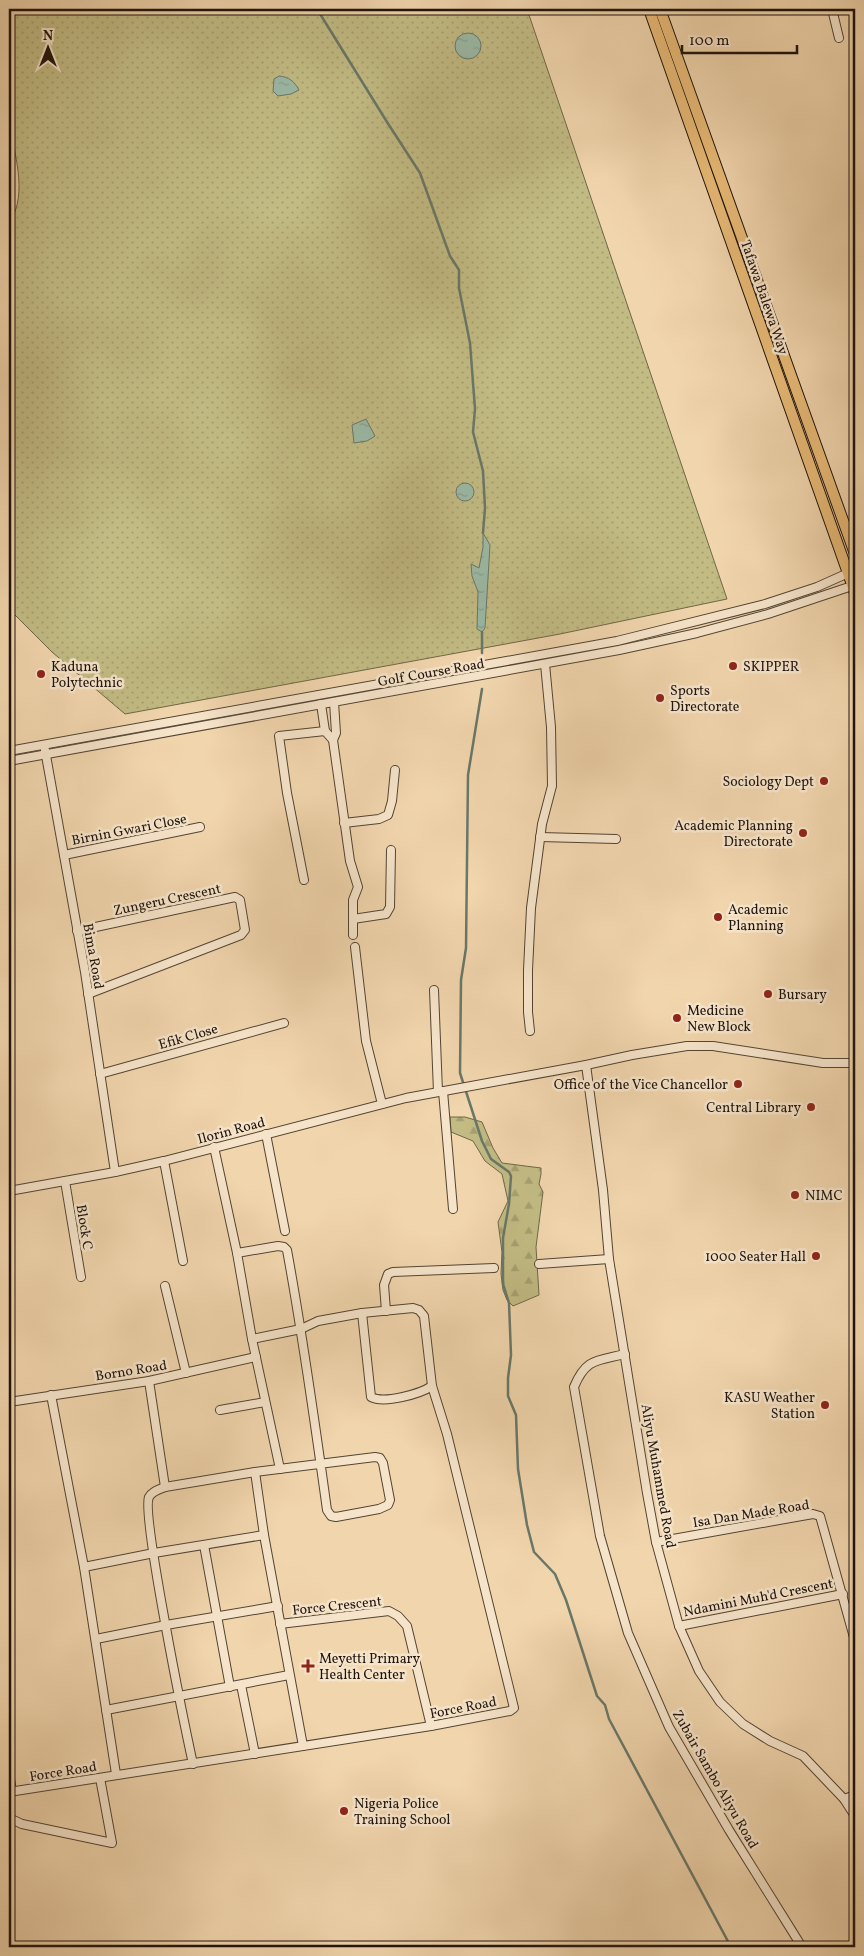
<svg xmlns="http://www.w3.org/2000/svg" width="864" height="1956" font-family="Vollkorn,serif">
  <defs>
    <pattern id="grass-dots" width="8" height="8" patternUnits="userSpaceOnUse" patternTransform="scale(1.25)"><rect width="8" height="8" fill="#c2bb84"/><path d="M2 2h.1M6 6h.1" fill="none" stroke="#a6a071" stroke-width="1.8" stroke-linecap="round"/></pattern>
    <pattern id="forest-firs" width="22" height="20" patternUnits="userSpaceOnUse" patternTransform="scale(1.25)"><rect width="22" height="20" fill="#c2bb84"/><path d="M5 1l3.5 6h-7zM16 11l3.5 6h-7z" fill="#a6a071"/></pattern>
    <pattern id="water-ripples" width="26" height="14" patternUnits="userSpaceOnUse" patternTransform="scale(1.25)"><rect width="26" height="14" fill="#9bb9a6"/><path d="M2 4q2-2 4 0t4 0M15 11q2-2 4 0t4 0" fill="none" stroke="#859e8e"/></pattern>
  </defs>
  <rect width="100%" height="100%" fill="#f1d5ad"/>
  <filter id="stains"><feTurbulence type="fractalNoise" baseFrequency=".004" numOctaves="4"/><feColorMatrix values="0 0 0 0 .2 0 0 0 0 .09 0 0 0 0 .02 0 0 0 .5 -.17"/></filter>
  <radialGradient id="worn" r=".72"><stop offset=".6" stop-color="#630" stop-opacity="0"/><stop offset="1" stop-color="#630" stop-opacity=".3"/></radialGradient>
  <path fill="url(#grass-dots)" stroke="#706748" d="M9,9H527L727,599L560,634L125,714L52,652L9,609V224C30,191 12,151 9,116C6,83 9,43 9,9Z"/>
  <polygon fill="url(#forest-firs)" stroke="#706748" points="450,1117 465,1117 482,1122 493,1148 502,1163 541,1168 541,1174 539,1184 543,1192 536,1247 539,1295 513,1306 507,1300 503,1290 501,1274 502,1252 498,1222 508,1201 502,1174 485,1161 473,1141 451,1132"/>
  <g fill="url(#water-ripples)" stroke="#697768">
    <circle cx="468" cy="46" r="13"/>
    <path d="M279,76C289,77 294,81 299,90L291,94L278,96L273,91L274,79Z"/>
    <polygon points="366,419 375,436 367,441 354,443 352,425"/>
    <circle cx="465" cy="492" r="9"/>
    <polygon points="483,533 490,545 485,628 482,632 477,629 478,592 472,576 471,564 479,568 483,547"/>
  </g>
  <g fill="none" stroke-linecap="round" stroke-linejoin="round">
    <g stroke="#697768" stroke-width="2.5">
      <polyline points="317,9 387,122 420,173 450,256 459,270 459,288 470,343 475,409 473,432 483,471 485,508 483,533"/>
      <polyline points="482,632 482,653"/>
      <polyline points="482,689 468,775 466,948 461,980 460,1073 482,1141 491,1159 509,1172 511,1176 509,1204 503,1238 503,1284 509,1303 511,1355 508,1378 508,1396 516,1415 518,1469 527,1525 534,1552 555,1574 566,1600 597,1696 605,1705 609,1719 731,1947"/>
    </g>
    <g stroke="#534434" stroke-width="10">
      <g id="minor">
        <polyline points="832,9 839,38"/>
        <polyline points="334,702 336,733 333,740 350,861 358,887 353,900 353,935"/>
        <polyline points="321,704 325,731 333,740"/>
        <polyline points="45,750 85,972 115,1172"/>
        <polyline points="9,751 617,641 765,604 817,587 855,570"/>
        <polyline points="9,761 619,650 697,633 768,614 855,585"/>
        <polyline points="344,823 379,819 388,815 392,801 395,770"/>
        <polyline points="540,837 616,839"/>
        <polyline points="64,855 200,827"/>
        <polyline points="304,880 287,793 279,736 325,731"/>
        <polyline points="353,919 386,914 390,907 391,850"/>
        <polyline points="77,931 235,897 240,900 245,930 241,935 88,994"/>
        <polyline points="355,947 366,1041 382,1104"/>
        <polyline points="434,990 438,1092"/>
        <polyline points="530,1031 528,1012 528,970 531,908 542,824 552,786 551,727 545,664"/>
        <polyline points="586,1065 603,1190 609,1259 647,1493 656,1542 679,1626 699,1671 720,1702 743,1724 770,1741 803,1756 844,1799 855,1816"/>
        <polyline points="100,1074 284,1023"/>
        <polyline points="443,1091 453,1209"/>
        <polyline points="266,1134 285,1231"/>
        <polyline points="214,1147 237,1253 252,1339 280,1469"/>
        <polyline points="164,1161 183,1261"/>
        <polyline points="65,1181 81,1277"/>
        <polyline points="9,1191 115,1172 164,1161 406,1098 586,1065 632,1055 687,1046 713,1046 823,1063 855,1063"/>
        <polyline points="539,1264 609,1259"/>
        <polyline points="165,1286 186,1373"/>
        <polyline points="386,1311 384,1285 388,1274 393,1272 494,1268"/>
        <path d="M362,1313L371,1397C384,1404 420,1394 432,1386"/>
        <path d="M625,1354C597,1361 586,1358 574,1387L600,1536L628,1633L669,1727L729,1830L802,1947"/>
        <polyline points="149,1381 165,1487"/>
        <polyline points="51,1395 84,1567 116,1774"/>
        <polyline points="9,1402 149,1381 256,1357"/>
        <polyline points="220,1410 265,1402"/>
        <polyline points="255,1472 264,1535 303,1746"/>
        <polyline points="656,1542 813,1514 820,1516 855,1641"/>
        <polyline points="204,1545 230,1687"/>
        <polyline points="84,1567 154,1553 264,1535"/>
        <polyline points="280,1624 389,1611 398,1616 407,1626 431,1726"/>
        <polyline points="679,1626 843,1594"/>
        <polyline points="96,1639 166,1625 278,1606"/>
        <polyline points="241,1685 255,1754"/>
        <polyline points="106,1710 289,1675"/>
        <path d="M193,1764C186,1732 141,1513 149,1497C152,1491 160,1489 165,1487L255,1472L375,1457L380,1458L383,1463L390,1500L388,1505L379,1509L336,1517L331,1516L327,1510C315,1423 303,1337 287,1250L284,1247L278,1246L237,1253"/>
        <polyline points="9,1773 12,1791"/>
        <polyline points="9,1792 431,1726 510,1711 514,1708 447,1434 432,1386 424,1316 419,1310 413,1308 362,1313 318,1321 301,1329 252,1339"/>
        <polyline points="844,1799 855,1795"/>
        <polyline points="9,1818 22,1824 112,1843 100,1778"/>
      </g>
    </g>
    <g stroke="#1e130c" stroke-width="12">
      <g id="major">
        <polyline points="649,9 855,593"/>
        <polyline points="660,9 855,554"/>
      </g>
    </g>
    <use href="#minor" stroke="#f6e4ca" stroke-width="8"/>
    <use href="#major" stroke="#e8ba76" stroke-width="10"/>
  </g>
  <g fill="#8f2418" stroke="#f6e4ca" stroke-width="2">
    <circle cx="733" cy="666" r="5"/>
    <circle cx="41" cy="674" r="5"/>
    <circle cx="660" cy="698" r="5"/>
    <circle cx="824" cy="781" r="5"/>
    <circle cx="803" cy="833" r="5"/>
    <circle cx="718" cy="917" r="5"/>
    <circle cx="768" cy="994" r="5"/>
    <circle cx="677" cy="1018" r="5"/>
    <circle cx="738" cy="1084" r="5"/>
    <circle cx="811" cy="1107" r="5"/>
    <circle cx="795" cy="1195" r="5"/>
    <circle cx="816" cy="1256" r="5"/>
    <circle cx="825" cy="1405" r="5"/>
    <path d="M305.5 1658.5h5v5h5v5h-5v5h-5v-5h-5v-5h5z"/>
    <circle cx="344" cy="1811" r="5"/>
  </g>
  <g text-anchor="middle" stroke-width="5" stroke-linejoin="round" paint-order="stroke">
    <g font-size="14" fill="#1e130c" stroke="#f6e4ca">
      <text transform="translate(765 297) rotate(71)" y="5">Tafawa Balewa Way</text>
      <text transform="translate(431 672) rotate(-10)" y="5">Golf Course Road</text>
      <text transform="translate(129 829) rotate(-11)" y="5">Birnin Gwari Close</text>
      <text transform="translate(167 899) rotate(-12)" y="5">Zungeru Crescent</text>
      <text transform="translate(94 956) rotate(80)" y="5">Bima Road</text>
      <text transform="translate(188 1036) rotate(-16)" y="5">Efik Close</text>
      <text transform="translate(231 1130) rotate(-15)" y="5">Ilorin Road</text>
      <text transform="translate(85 1227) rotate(81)" y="5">Block C</text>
      <text transform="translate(131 1370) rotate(-9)" y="5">Borno Road</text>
      <text transform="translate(659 1476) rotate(80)" y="5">Aliyu Muhammed Road</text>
      <text transform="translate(751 1513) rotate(-9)" y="5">Isa Dan Made Road</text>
      <text transform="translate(758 1597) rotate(-11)" y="5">Ndamini Muh'd Crescent</text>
      <text transform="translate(337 1605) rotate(-6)" y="5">Force Crescent</text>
      <text transform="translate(463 1707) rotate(-11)" y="5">Force Road</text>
      <text transform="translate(63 1771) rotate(-9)" y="5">Force Road</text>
      <text transform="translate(716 1779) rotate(60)" y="5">Zubair Sambo Aliyu Road</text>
    </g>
    <g font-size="14" fill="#1e130c" stroke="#f6e4ca" text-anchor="start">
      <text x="51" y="671">Kaduna<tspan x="51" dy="16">Polytechnic</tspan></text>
      <text x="743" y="671">SKIPPER</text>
      <text x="670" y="695">Sports<tspan x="670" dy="16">Directorate</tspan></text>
      <text x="814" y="786" text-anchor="end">Sociology Dept</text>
      <text x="793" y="830" text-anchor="end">Academic Planning<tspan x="793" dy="16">Directorate</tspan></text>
      <text x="728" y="914">Academic<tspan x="728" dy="16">Planning</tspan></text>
      <text x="778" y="999">Bursary</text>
      <text x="687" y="1015">Medicine<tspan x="687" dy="16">New Block</tspan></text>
      <text x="728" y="1089" text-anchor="end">Office of the Vice Chancellor</text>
      <text x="801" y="1112" text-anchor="end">Central Library</text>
      <text x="805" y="1200">NIMC</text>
      <text x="806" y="1261" text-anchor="end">1000 Seater Hall</text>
      <text x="815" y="1402" text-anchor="end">KASU Weather<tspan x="815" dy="16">Station</tspan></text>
      <text x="319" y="1663">Meyetti Primary<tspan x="319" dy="16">Health Center</tspan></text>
      <text x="354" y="1808">Nigeria Police<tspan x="354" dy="16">Training School</tspan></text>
    </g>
  </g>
  <rect width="864" height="1956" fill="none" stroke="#f1d5ad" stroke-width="30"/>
  <rect x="10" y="10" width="844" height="1936" fill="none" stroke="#1e130c" stroke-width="2.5"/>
  <rect x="15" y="15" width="834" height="1926" fill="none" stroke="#1e130c"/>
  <g transform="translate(48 48)" stroke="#f6e4ca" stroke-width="4" paint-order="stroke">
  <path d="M0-4L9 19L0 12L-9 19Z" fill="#1e130c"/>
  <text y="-8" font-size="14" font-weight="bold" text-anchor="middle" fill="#1e130c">N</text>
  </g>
  <path d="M682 45v8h115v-8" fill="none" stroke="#1e130c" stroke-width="2.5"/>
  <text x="689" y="45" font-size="15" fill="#1e130c" stroke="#f6e4ca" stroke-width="4" paint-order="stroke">100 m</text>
  <rect width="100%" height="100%" filter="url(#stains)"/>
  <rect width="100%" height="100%" fill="url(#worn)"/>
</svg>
